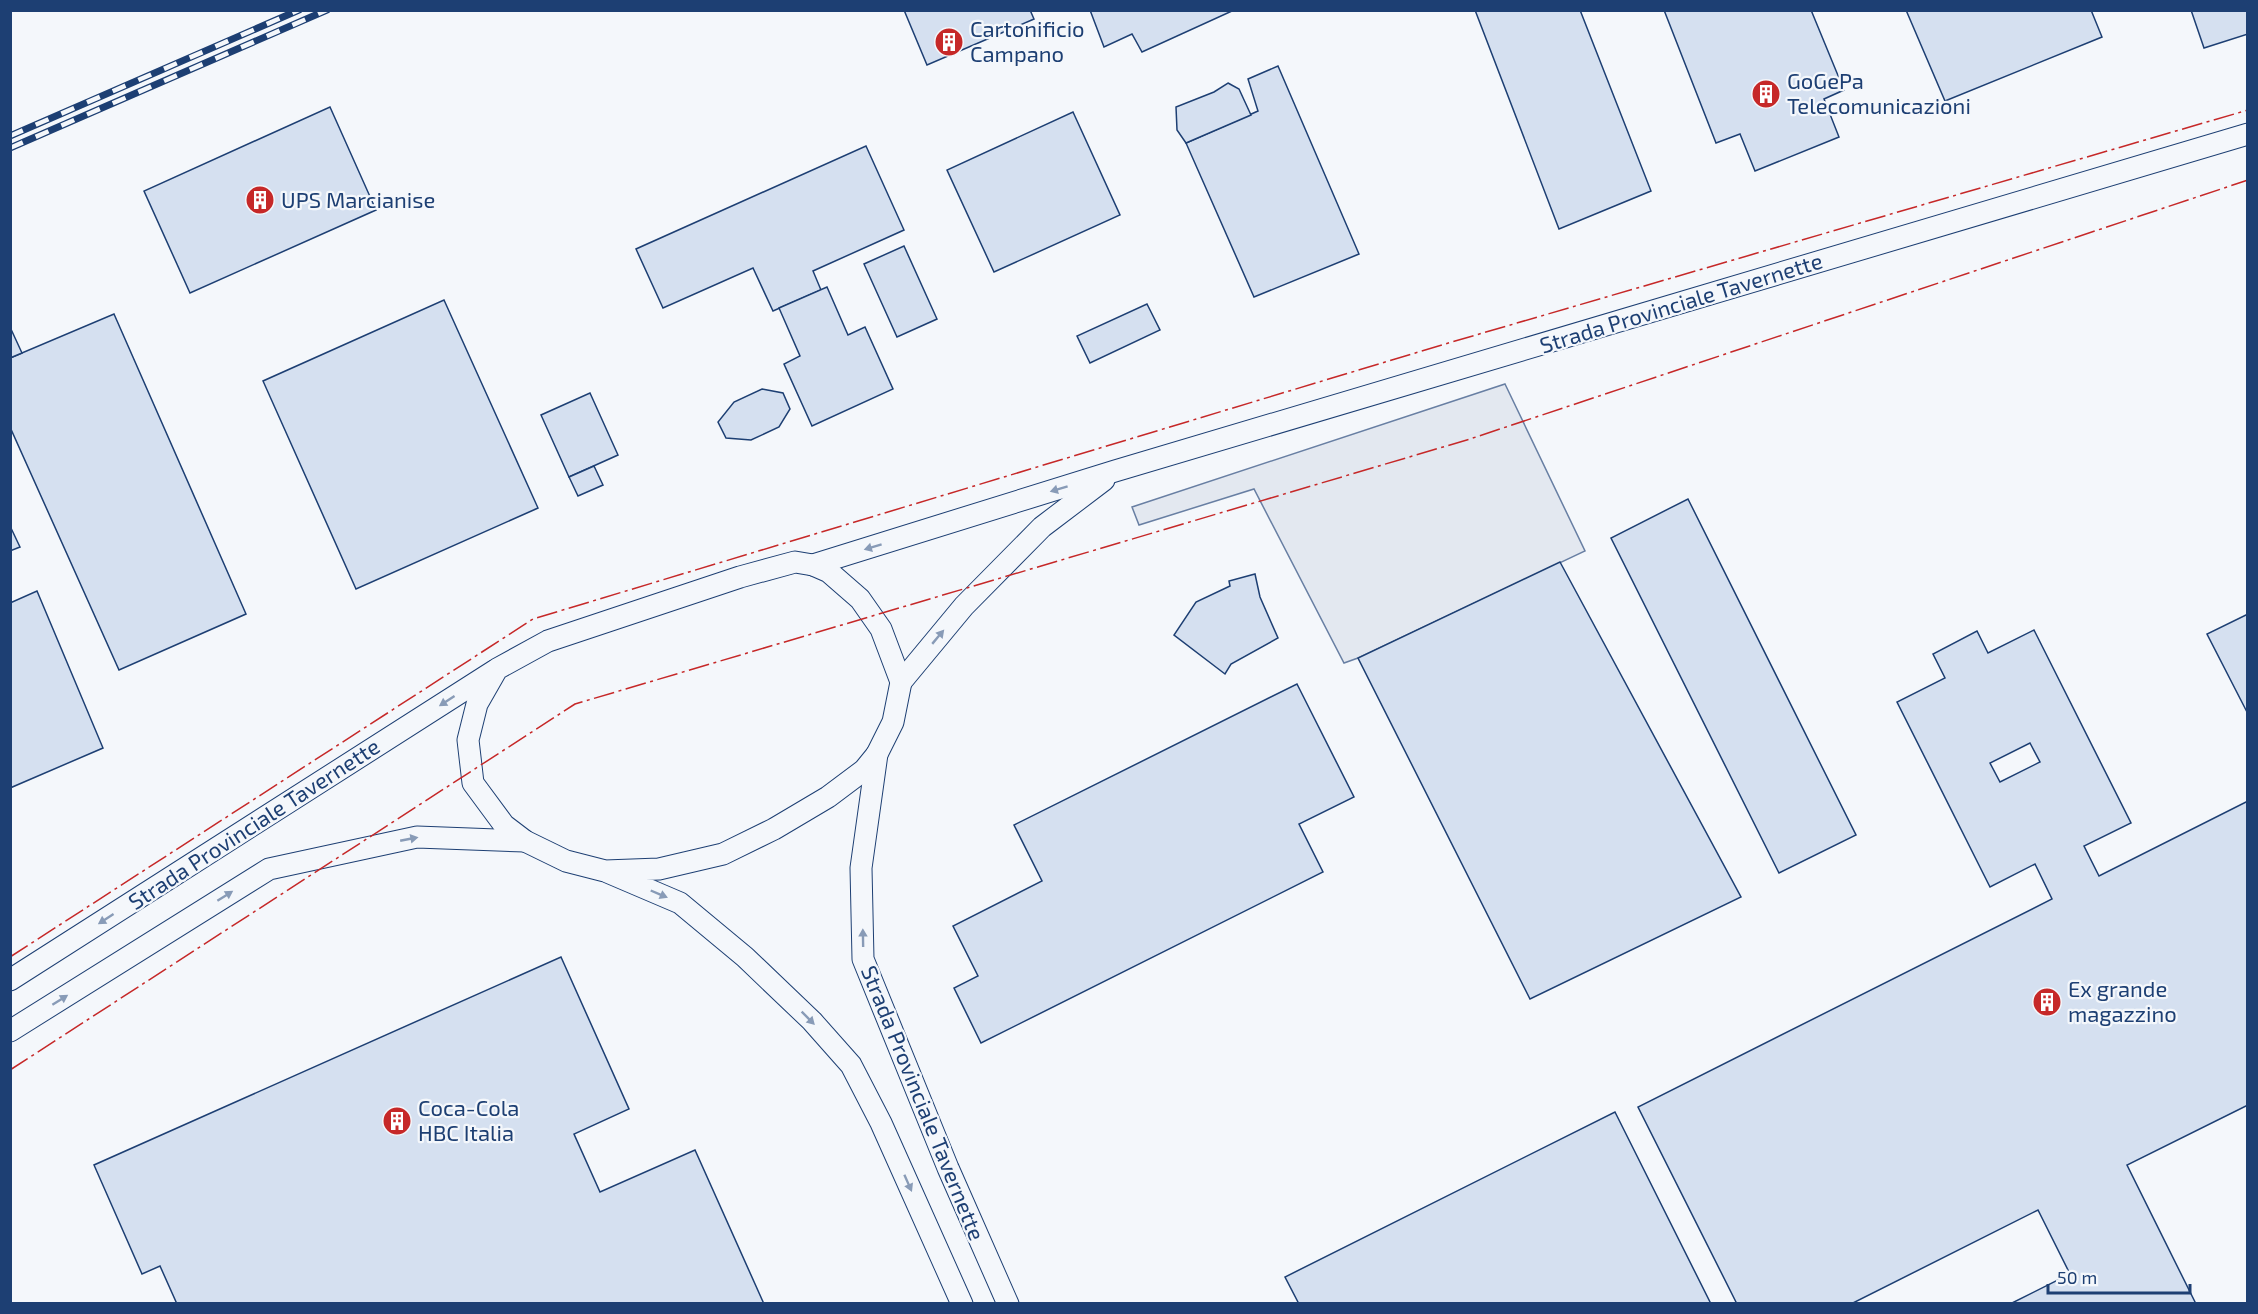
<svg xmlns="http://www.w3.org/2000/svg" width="2258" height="1314" font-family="'Exo 2',sans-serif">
  <rect width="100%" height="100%" fill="#f4f7fb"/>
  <polygon fill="#e3e8f0" stroke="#687fa3" stroke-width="1.5" points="1505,384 1585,551 1358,658 1344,663 1254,489 1139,525 1132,507"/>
  <g fill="#d5e0f0" stroke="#1d3f73" stroke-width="1.5" fill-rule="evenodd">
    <polygon points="904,10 1030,10 1034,19 927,65"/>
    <polygon points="1090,10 1232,10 1232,11 1142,52 1132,34 1104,47"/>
    <polygon points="1475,10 1580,10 1651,191 1559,229"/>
    <polygon points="1664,10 1811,10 1844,90 1824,99 1839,137 1755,171 1740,134 1716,143"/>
    <polygon points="1906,10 2091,10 2102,37 1945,101"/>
    <polygon points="2191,10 2248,10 2248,34 2204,48"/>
    <polygon points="1278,66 1359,254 1254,297 1186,143 1258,111 1248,79"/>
    <polygon points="1228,83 1239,89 1251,115 1186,143 1177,130 1176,107 1214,92"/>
    <polygon points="330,107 376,210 190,293 144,191"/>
    <polygon points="1073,112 1120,215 994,272 947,170"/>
    <polygon points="866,146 904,230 813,271 821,290 773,311 753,268 663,308 636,249"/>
    <polygon points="904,246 937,319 897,337 864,264"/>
    <polygon points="827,287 848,335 865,327 893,389 812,426 784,364 800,356 779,308"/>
    <polygon points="444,300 538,508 356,589 263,381"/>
    <polygon points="1147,304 1160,330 1090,363 1077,336"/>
    <polygon points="114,314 246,614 119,670 10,427 10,358"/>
    <polygon points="10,327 22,353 10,358"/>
    <polygon points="762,389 783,393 790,409 779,427 751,440 726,438 718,422 734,402"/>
    <polygon points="590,393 618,455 569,477 541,415"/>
    <polygon points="594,466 603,485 578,496 569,477"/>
    <polygon points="1688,499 1856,835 1779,873 1611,538"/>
    <polygon points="10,526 20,547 10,551"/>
    <polygon points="1560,562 1741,897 1530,999 1358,658"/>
    <polygon points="1255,574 1260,597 1278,638 1231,664 1225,674 1174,635 1196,602 1230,586 1229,581"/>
    <polygon points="37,591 103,748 10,788 10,603"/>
    <polygon points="2248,614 2248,714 2207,634"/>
    <path d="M2034,630L2131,823L2084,846L2099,876L2248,801V1105L2127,1165L2196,1304H2010L2070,1274L2038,1210L1851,1304H1737L1638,1107L2052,899L2035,864L1990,887L1897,702L1945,678L1933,654L1977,631L1988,653ZM2030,743L2040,762L2000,782L1990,763Z"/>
    <polygon points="1297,684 1354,797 1299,824 1323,872 981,1043 954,988 978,976 953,926 1042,881 1014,825"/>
    <polygon points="561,957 629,1109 574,1134 600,1192 695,1150 764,1304 177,1304 160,1266 142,1274 94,1165"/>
    <polygon points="1615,1112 1711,1304 1299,1304 1285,1277"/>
  </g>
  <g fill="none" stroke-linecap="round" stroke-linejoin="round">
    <g stroke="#1d3f73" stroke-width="23">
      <g id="minor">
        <polyline points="813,565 1115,471 2248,134"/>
        <polyline points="901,682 964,606 1042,527 1104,480"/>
        <polyline points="877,754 861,868 863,959 948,1168 1008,1304"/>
        <polyline points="605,871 659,869 723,854 774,829 828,797 864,770 877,754 893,722 901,682 881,629 860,599 829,572 813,565 795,562 740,577 548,641 497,669 477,704 468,740 473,783 504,825 525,841 566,861 605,871 680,903 745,957 812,1021 851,1065 881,1123 962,1304"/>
        <polyline points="10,980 494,671"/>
        <polyline points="10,1031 269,869 417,837 525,841"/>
      </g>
    </g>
    <use href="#minor" stroke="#f4f7fb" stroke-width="21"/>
    <g stroke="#1d3f73" stroke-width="7">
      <g id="rail">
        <polyline points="10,136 299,10"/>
        <polyline points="10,148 327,10"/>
      </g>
    </g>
    <use href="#rail" stroke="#f4f7fb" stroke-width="4.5" stroke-dasharray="14" stroke-linecap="butt"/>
    <g stroke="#c62828" stroke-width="1.5" stroke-dasharray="21 4.5 3 4.5" stroke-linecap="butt">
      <polyline points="10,957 533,619 1445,344 2248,110"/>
      <polyline points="10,1070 575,704 1470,439 2248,180"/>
    </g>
  </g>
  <defs><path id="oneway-solid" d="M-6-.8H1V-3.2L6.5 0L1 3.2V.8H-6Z" transform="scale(1.5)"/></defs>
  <g fill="#889bb7">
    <use href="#oneway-solid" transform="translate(1059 489) rotate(163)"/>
    <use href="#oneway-solid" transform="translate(873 547) rotate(163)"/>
    <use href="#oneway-solid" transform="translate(938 637) rotate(-50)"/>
    <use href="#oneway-solid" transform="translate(447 701) rotate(147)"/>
    <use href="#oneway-solid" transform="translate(409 839) rotate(-11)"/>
    <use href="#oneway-solid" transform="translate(659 894) rotate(23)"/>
    <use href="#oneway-solid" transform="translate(225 896) rotate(-32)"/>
    <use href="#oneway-solid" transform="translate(106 919) rotate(147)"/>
    <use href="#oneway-solid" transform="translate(863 938) rotate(-91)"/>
    <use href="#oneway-solid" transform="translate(60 1000) rotate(-32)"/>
    <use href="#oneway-solid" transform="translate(808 1018) rotate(45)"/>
    <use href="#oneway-solid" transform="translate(908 1183) rotate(66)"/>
  </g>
  <defs>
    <g id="building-disc" transform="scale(1.5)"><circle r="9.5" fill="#c62828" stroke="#f4f7fb"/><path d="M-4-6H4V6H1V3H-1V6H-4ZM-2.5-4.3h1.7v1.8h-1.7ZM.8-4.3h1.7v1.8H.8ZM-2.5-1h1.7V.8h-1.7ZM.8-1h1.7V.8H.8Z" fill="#fff"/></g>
  </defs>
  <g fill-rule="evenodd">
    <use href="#building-disc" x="949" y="42"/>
    <use href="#building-disc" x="1766" y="94"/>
    <use href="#building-disc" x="260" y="200"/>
    <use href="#building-disc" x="2047" y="1002"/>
    <use href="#building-disc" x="397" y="1121"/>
  </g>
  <g text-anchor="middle" stroke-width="4.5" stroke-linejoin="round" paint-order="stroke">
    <g font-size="22" fill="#1d3f73" stroke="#f4f7fb" text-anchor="start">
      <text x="970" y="37">Cartonificio<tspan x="970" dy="25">Campano</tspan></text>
      <text x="1787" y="89">GoGePa<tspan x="1787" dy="25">Telecomunicazioni</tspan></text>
      <text x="281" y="208">UPS Marcianise</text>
      <text x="2068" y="997">Ex grande<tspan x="2068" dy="25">magazzino</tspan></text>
      <text x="418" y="1116">Coca-Cola<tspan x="418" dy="25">HBC Italia</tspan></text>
    </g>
    <g font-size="22" fill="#1d3f73" stroke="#f4f7fb">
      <text transform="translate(1681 303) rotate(-17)" y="8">Strada Provinciale Tavernette</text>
      <text transform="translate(254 824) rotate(-33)" y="8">Strada Provinciale Tavernette</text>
      <text transform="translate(923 1103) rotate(68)" y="8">Strada Provinciale Tavernette</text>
    </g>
  </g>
  <rect width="2258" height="1314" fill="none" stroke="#1d3f73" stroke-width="24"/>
  <path d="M2048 1284v9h142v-9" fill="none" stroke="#1d3f73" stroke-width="3"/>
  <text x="2057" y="1284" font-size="18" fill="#1d3f73" stroke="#f4f7fb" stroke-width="4.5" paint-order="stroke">50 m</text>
</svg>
